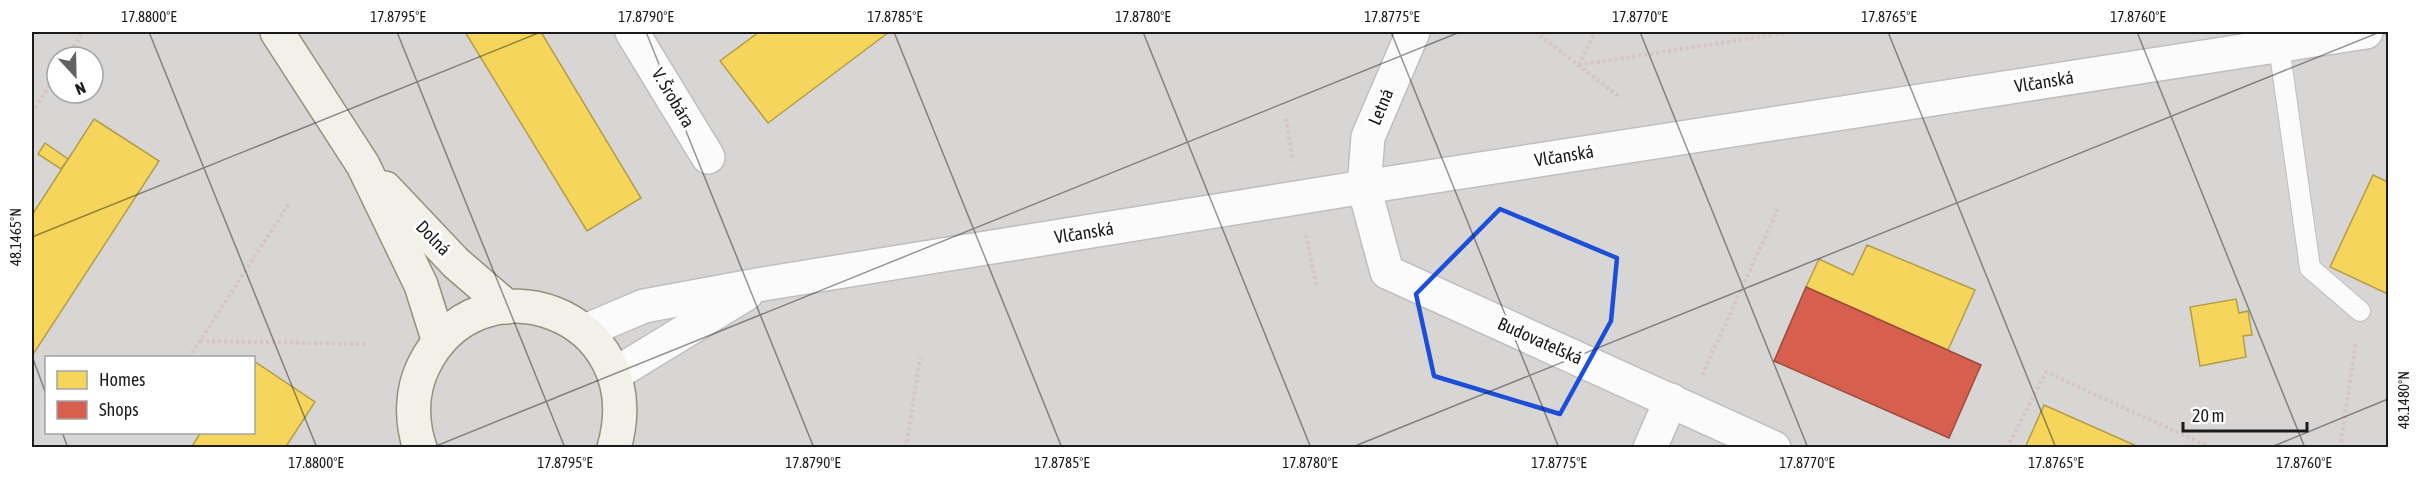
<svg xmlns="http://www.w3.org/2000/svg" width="2420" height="479" font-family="'Asap Condensed',sans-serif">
  <rect width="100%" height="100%" fill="#e9e6e3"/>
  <path fill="#d8d6d5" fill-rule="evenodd" d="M32,32H2388V447H32ZM57,57H93V93H57ZM46,358H254V432H46Z"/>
  <g fill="#f6d55c" stroke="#b49d48" stroke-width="1.5">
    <polygon points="465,32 541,32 641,198 587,231"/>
    <polygon points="759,32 889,32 768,123 720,61"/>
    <polygon points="94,119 159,161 32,356 32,215"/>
    <polygon points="45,143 68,159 61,169 38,154"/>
    <polygon points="2373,175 2388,182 2388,294 2330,267"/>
    <polygon points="1867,245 1975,290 1948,350 1806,287 1819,259 1853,275"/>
    <polygon points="2236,299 2239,313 2248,311 2252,335 2243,336 2246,357 2200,366 2190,307"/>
    <polygon points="254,361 315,402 285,448 191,448 201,432 254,432"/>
    <polygon points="2044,405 2141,448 2025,448"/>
  </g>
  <polygon fill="#d6604d" stroke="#9e4b3e" stroke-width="1.5" points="1806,287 1981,365 1949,438 1774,361"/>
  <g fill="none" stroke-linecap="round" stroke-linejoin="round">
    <g stroke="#c0bfbe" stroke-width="22">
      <polyline id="service" points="2279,46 2310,268 2360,311"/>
    </g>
    <g stroke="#c0bfbe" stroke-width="36">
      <g id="minor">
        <polyline points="632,32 708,157"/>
        <polyline points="1413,32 1368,137 1364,187 1387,272 1774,448"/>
        <polyline points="1650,448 1671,400"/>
      </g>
    </g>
    <g stroke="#c0bfbe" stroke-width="36">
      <g id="tertiary">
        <polyline points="585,331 644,306 763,284 1364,187 2366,32"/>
        <polyline points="615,374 746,294"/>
      </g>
    </g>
    <g stroke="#92917c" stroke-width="36">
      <g id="secondary">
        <polyline points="277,32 363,165 421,285 439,342"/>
        <polyline points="385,188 456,263 507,307"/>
        <path d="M420,448C411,422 411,392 423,367C478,252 653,312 614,448"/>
      </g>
    </g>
    <g stroke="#d5c5c4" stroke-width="4" stroke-dasharray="3 3" stroke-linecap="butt">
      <polyline points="1535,32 1621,98"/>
      <polyline points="67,57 83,32"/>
      <polyline points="1579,65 1791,32"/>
      <polyline points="1579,65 1595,32"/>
      <polyline points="32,113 57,73"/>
      <polyline points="1286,119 1293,161"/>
      <polyline points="1306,235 1316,285"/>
      <polyline points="200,341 366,344"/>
      <polyline points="189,358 290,202"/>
      <polyline points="1702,375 1778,209"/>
      <polyline points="906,448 920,358"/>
      <polyline points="2007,448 2046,372 2212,448"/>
      <polyline points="2340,448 2356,341"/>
    </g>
    <use href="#service" stroke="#fcfbfb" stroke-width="20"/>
    <use href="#minor" stroke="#fcfbfb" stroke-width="33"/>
    <use href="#tertiary" stroke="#fcfbfb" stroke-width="33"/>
    <use href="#secondary" stroke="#f2f1e9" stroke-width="33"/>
  </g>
  <path fill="none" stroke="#1d4ed8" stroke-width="4.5" stroke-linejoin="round" d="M1500,209L1617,258L1611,321L1560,414L1434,376L1416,294Z"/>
  <path fill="none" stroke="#1b1b1b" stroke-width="1.5" stroke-opacity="0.45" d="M149,32L317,448M397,32L565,448M646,32L814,448M894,32L1062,448M1143,32L1311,448M1391,32L1559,448M1640,32L1808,448M1888,32L2056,448M2137,32L2305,448M2385,32L2388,39M32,237L541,32M32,356L46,394M62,432L68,448M431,448L1460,32M1350,448L2380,32M2269,448L2388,399"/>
  <g text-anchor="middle" stroke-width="6" stroke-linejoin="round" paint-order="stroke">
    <g font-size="18" fill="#1b1b1b" stroke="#fff">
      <text transform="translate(2044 82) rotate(-9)" y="6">Vlčanská</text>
      <text transform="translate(673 98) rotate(59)" y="6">V. Šrobára</text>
      <text transform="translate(1381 107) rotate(-67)" y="6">Letná</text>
      <text transform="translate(1564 156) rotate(-9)" y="6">Vlčanská</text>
      <text transform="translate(1084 233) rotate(-9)" y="6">Vlčanská</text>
      <text transform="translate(433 238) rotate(46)" y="6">Dolná</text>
      <text transform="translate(1540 341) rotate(24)" y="6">Budovateľská</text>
    </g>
  </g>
  <rect width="2420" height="479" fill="none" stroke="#ffffff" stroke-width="66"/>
  <rect x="45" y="356" width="210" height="78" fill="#ffffff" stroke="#a4a4a4" stroke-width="1.5"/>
  <rect x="57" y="371" width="30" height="18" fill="#f6d55c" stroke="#a4a4a4" stroke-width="1.5"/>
  <text x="99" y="386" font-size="18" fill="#1b1b1b">Homes</text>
  <rect x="57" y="401" width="30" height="18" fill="#d6604d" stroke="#a4a4a4" stroke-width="1.5"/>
  <text x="99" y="416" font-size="18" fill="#1b1b1b">Shops</text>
  <g transform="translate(75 75) rotate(158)"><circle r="28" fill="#ffffff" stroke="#a4a4a4" stroke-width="1.5"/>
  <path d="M0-4.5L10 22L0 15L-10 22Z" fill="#636261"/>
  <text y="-9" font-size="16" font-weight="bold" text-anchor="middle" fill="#1b1b1b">N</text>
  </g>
  <path d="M2183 422v9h124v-9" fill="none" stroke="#1b1b1b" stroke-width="3"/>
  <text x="2192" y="422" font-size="18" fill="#1b1b1b" stroke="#ffffff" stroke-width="4.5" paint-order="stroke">20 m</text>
  <rect x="33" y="33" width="2354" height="413" fill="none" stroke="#1b1b1b" stroke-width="2"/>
  <g font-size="15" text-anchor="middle" fill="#1b1b1b">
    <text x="149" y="22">17.8800°E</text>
    <text x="398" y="22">17.8795°E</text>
    <text x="646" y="22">17.8790°E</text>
    <text x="895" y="22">17.8785°E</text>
    <text x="1143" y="22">17.8780°E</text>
    <text x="1392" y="22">17.8775°E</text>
    <text x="1640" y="22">17.8770°E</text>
    <text x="1889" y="22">17.8765°E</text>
    <text x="2138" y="22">17.8760°E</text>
    <text transform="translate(16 237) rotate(-90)" y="5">48.1465°N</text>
    <text transform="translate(2404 400) rotate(-90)" y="5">48.1480°N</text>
    <text x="316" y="468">17.8800°E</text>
    <text x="565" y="468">17.8795°E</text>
    <text x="813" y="468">17.8790°E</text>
    <text x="1062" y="468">17.8785°E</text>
    <text x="1310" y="468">17.8780°E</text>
    <text x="1559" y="468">17.8775°E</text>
    <text x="1807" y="468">17.8770°E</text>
    <text x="2056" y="468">17.8765°E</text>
    <text x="2304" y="468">17.8760°E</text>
  </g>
</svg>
